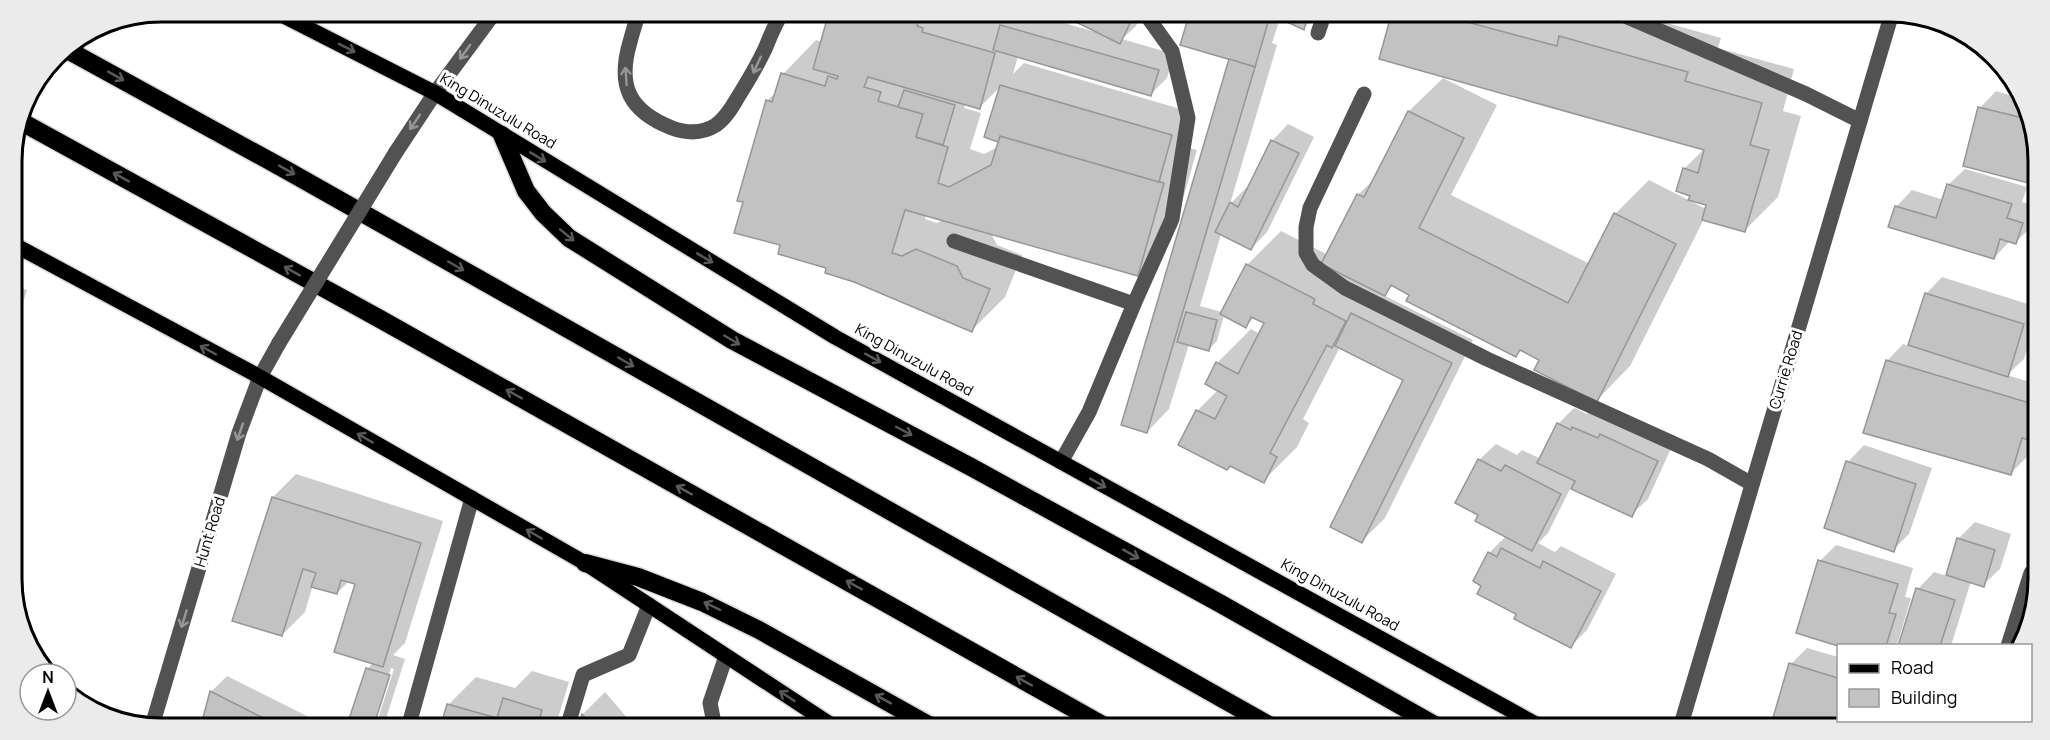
<svg xmlns="http://www.w3.org/2000/svg" width="2050" height="740" font-family="Manrope,sans-serif">
  <rect width="100%" height="100%" fill="#fff"/>
  <g fill="#0003" fill-rule="evenodd">
    <path d="M831,12H1002L1012,15L1015,12H1027L1095,32L1096,30L1059,12H1142L1136,26L1122,39L1174,54L1167,78L1151,94L1018,56L1013,74L1024,63L1194,113L1185,147L1197,150L1171,241L1137,275L991,233L997,245L1022,255L1005,297L971,331L782,244L767,101L777,91L783,74L816,40L822,42ZM1001,86L986,136L1000,141L998,147L984,154L970,149L981,113L964,108L966,103L980,107ZM926,214L944,219L937,223L925,219Z"/>
    <polygon points="1192,12 1282,12 1272,43 1277,45 1230,204 1247,187 1249,188 1272,141 1288,124 1314,137 1267,232 1251,249 1221,234 1200,306 1222,312 1247,265 1281,231 1328,255 1358,195 1377,176 1409,111 1443,78 1497,105 1451,195 1590,264 1615,214 1649,180 1706,209 1708,204 1692,195 1684,169 1704,149 1393,12 1627,12 1721,38 1718,48 1794,69 1783,111 1801,116 1778,197 1745,230 1704,219 1630,366 1597,400 1541,359 1522,349 1516,355 1394,285 1383,295 1473,340 1385,518 1362,541 1405,379 1340,347 1303,419 1309,423 1297,447 1263,481 1231,464 1180,445 1197,411 1218,390 1217,363 1251,329 1260,334 1266,323 1255,317 1246,326 1224,315 1217,341 1208,350 1189,344 1169,409 1147,432 1230,60"/>
    <polygon points="1292,12 1319,12 1303,28"/>
    <polygon points="1996,91 2016,97 2037,142 2036,183 1965,165 1980,108"/>
    <polygon points="1965,169 2027,187 2022,202 2036,206 2036,214 2032,226 2016,242 2010,241 1994,258 1896,207 1912,190 1944,200 1948,185"/>
    <polygon points="1942,277 2034,306 2034,326 2024,359 2007,375 2033,383 2033,439 2027,457 2011,473 1887,361 1903,344 1910,346 1926,294"/>
    <polygon points="13,285 27,290 18,319 22,321 13,349"/>
    <polygon points="1574,408 1587,414 1590,411 1673,444 1648,499 1631,515 1571,487 1548,533 1538,543 1555,552 1561,546 1616,574 1587,630 1571,646 1518,614 1483,585 1489,553 1506,536 1480,515 1479,460 1496,444 1517,455 1522,450 1541,459 1558,424"/>
    <polygon points="1864,445 1932,468 1909,534 1893,550 1826,527 1848,462"/>
    <polygon points="296,474 443,521 405,643 393,655 405,659 383,728 375,728 394,669 391,668 372,728 367,669 373,663 357,583 349,581 337,593 313,585 305,612 282,635 273,497"/>
    <polygon points="1975,522 2011,534 2000,569 1983,585 1971,581 1951,646 1900,646 1918,589 1934,572 1947,576 1958,539"/>
    <polygon points="1836,545 1913,568 1905,597 1911,598 1898,642 1894,646 1841,646 1820,561"/>
    <polygon points="1807,648 1838,657 1838,720 1861,720 1859,728 1774,728 1791,664"/>
    <polygon points="532,671 569,682 555,728 441,728 448,705 476,677 515,688"/>
    <polygon points="227,676 331,728 224,728 211,692"/>
    <polygon points="605,692 636,728 578,728 583,714"/>
  </g>
  <g fill="#c2c2c2" stroke="#969696" stroke-width="1.5">
    <polygon points="829,12 923,12 917,26 923,28 922,32 995,53 980,109 868,77 864,87 881,92 878,101 923,114 916,137 948,147 938,183 949,187 991,165 1000,136 1164,183 1138,276 905,210 892,253 902,256 916,249 957,266 963,278 990,289 972,332 854,282 825,273 826,268 778,254 780,245 734,233 743,202 737,201 766,100 772,102 781,73 825,86 828,76 837,79 838,76 813,69"/>
    <polygon points="1056,12 1118,12 1132,19 1120,44"/>
    <polygon points="1190,12 1243,12 1269,19 1255,67 1180,45"/>
    <polygon points="1291,12 1309,12 1304,30 1287,22"/>
    <polygon points="1392,12 1454,12 1452,18 1557,46 1559,36 1688,72 1685,81 1762,103 1750,145 1769,150 1745,232 1702,220 1706,205 1688,200 1690,196 1676,191 1683,168 1698,173 1704,150 1379,59"/>
    <polygon points="1000,25 1159,70 1151,96 993,50"/>
    <polygon points="1229,59 1255,67 1147,433 1121,425"/>
    <polygon points="1000,85 1172,135 1159,182 1000,136 998,142 984,137"/>
    <polygon points="904,90 955,105 943,145 916,137 923,114 898,107"/>
    <polygon points="1978,107 2027,119 2037,142 2036,185 1963,166"/>
    <polygon points="1408,111 1464,138 1419,228 1568,303 1614,213 1676,244 1597,402 1534,370 1539,360 1520,350 1516,357 1406,301 1409,295 1391,285 1385,296 1321,264 1357,194 1364,197"/>
    <polygon points="1271,140 1299,153 1251,250 1215,232 1230,202 1238,207"/>
    <polygon points="1947,184 2012,204 2007,218 2023,223 2016,244 2000,239 1994,259 1888,227 1895,206 1936,218"/>
    <polygon points="1246,264 1315,299 1313,304 1346,321 1332,348 1327,345 1270,453 1277,457 1264,483 1230,466 1227,470 1178,445 1196,410 1215,419 1227,396 1205,384 1216,362 1238,374 1264,323 1251,317 1246,328 1220,314"/>
    <polygon points="1925,293 2024,324 2008,377 1908,345"/>
    <polygon points="1186,312 1217,320 1209,351 1177,342"/>
    <polygon points="1351,313 1452,363 1362,543 1330,527 1403,380 1335,346"/>
    <polygon points="1886,360 2033,404 2033,441 2022,438 2011,475 1863,433"/>
    <polygon points="1557,423 1571,430 1572,427 1598,438 1600,434 1658,461 1632,517 1571,489 1575,481 1537,463"/>
    <polygon points="1478,459 1501,471 1505,465 1561,494 1532,551 1475,521 1478,515 1455,503"/>
    <polygon points="1846,461 1916,484 1894,552 1824,528"/>
    <polygon points="272,497 421,543 383,667 334,652 355,584 341,580 337,594 311,587 316,573 303,569 282,636 232,621"/>
    <polygon points="1957,538 1995,550 1984,587 1946,575"/>
    <polygon points="1501,548 1540,568 1543,561 1601,591 1571,648 1514,619 1516,614 1477,594 1481,586 1473,581 1488,552 1497,557"/>
    <polygon points="1818,560 1898,584 1889,613 1896,614 1886,646 1838,646 1796,633"/>
    <polygon points="1916,588 1955,600 1940,646 1898,646"/>
    <polygon points="1789,663 1838,678 1838,720 1851,720 1848,728 1770,728"/>
    <polygon points="366,668 390,675 373,728 346,728"/>
    <polygon points="210,691 283,728 221,728 203,718"/>
    <polygon points="503,698 542,710 537,728 440,728 447,704 497,718"/>
    <polygon points="582,714 594,728 577,728"/>
  </g>
  <g fill="none" stroke-linecap="round" stroke-linejoin="round">
    <g stroke="#dbdbdb" stroke-width="18">
      <g id="major">
        <polyline points="276,12 435,93 835,337 1543,728"/>
        <polyline points="13,244 260,377 585,563 836,728"/>
      </g>
    </g>
    <g stroke="#dbdbdb" stroke-width="21">
      <g id="highway">
        <polyline points="64,48 288,171 1274,728"/>
        <polyline points="20,121 380,319 1108,728"/>
        <polyline points="502,135 526,191 543,213 569,238 732,340 971,467 1221,604 1440,728"/>
        <polyline points="585,563 638,577 702,602 759,630 934,728"/>
      </g>
    </g>
    <g stroke="#525252" stroke-width="15">
      <path d="M640,12C635,21 633,32 630,42C617,86 629,111 672,128C686,133 702,134 716,125C726,118 732,107 738,97C748,81 757,66 765,49C770,37 775,23 783,12"/>
      <polyline points="1616,12 1806,94 1860,121"/>
      <polyline points="1318,33 1325,12"/>
      <polyline points="1364,94 1310,208 1306,227 1306,253 1313,265 1345,288 1487,359 1708,459 1752,484"/>
      <polyline points="396,152 435,93 495,12"/>
      <polyline points="954,241 1134,304"/>
      <polyline points="1061,462 1089,412 1134,304 1172,219 1188,118 1172,51 1144,12"/>
      <polyline points="2008,646 2031,573"/>
      <polyline points="152,726 239,433 260,377 279,343"/>
      <polyline points="408,728 472,498"/>
      <polyline points="567,728 583,675 629,655 649,605"/>
      <polyline points="715,728 710,703 726,656"/>
      <polyline points="1680,728 1892,13"/>
    </g>
    <use href="#major" stroke="#000" stroke-width="15"/>
    <use href="#highway" stroke="#000" stroke-width="18"/>
    <polyline stroke="#525252" stroke-width="15" points="279,343 396,152"/>
  </g>
  <defs><path id="oneway-shaft" d="M-6 0H5M1.5-3L5.5 0L1.5 3" fill="none" stroke-width="1.6" stroke-linecap="round" stroke-linejoin="round" transform="scale(1.5)"/></defs>
  <g stroke="#595959">
    <use href="#oneway-shaft" transform="translate(347 48) rotate(27)"/>
    <use href="#oneway-shaft" transform="translate(116 76) rotate(29)"/>
    <use href="#oneway-shaft" transform="translate(538 157) rotate(31)"/>
    <use href="#oneway-shaft" transform="translate(287 170) rotate(29)"/>
    <use href="#oneway-shaft" transform="translate(121 177) rotate(-151)"/>
    <use href="#oneway-shaft" transform="translate(567 235) rotate(39)"/>
    <use href="#oneway-shaft" transform="translate(705 258) rotate(31)"/>
    <use href="#oneway-shaft" transform="translate(456 266) rotate(30)"/>
    <use href="#oneway-shaft" transform="translate(292 271) rotate(-151)"/>
    <use href="#oneway-shaft" transform="translate(732 340) rotate(30)"/>
    <use href="#oneway-shaft" transform="translate(208 350) rotate(-152)"/>
    <use href="#oneway-shaft" transform="translate(873 358) rotate(29)"/>
    <use href="#oneway-shaft" transform="translate(626 362) rotate(30)"/>
    <use href="#oneway-shaft" transform="translate(514 394) rotate(-151)"/>
    <use href="#oneway-shaft" transform="translate(904 431) rotate(28)"/>
    <use href="#oneway-shaft" transform="translate(365 438) rotate(-150)"/>
    <use href="#oneway-shaft" transform="translate(1098 483) rotate(29)"/>
    <use href="#oneway-shaft" transform="translate(684 490) rotate(-151)"/>
    <use href="#oneway-shaft" transform="translate(534 534) rotate(-150)"/>
    <use href="#oneway-shaft" transform="translate(1131 554) rotate(29)"/>
    <use href="#oneway-shaft" transform="translate(854 585) rotate(-151)"/>
    <use href="#oneway-shaft" transform="translate(712 606) rotate(-154)"/>
    <use href="#oneway-shaft" transform="translate(1024 681) rotate(-151)"/>
    <use href="#oneway-shaft" transform="translate(787 696) rotate(-147)"/>
    <use href="#oneway-shaft" transform="translate(883 699) rotate(-151)"/>
  </g>
  <g stroke="#979797">
    <use href="#oneway-shaft" transform="translate(465 52) rotate(126)"/>
    <use href="#oneway-shaft" transform="translate(757 65) rotate(115)"/>
    <use href="#oneway-shaft" transform="translate(626 76) rotate(-94)"/>
    <use href="#oneway-shaft" transform="translate(415 122) rotate(124)"/>
    <use href="#oneway-shaft" transform="translate(240 432) rotate(109)"/>
    <use href="#oneway-shaft" transform="translate(184 619) rotate(107)"/>
  </g>
  <g text-anchor="middle" stroke-width="6" stroke-linejoin="round" paint-order="stroke">
    <g font-size="15" fill="#000" stroke="#fff">
      <text transform="translate(498 111) rotate(31)" y="5">King Dinuzulu Road</text>
      <text transform="translate(914 360) rotate(29)" y="5">King Dinuzulu Road</text>
      <text transform="translate(1786 370) rotate(-73)" y="5">Currie Road</text>
      <text transform="translate(210 532) rotate(-73)" y="5">Hunt Road</text>
      <text transform="translate(1340 595) rotate(29)" y="5">King Dinuzulu Road</text>
    </g>
  </g>
  <path d="M0 0H2050V740H0ZM161 22H1889A139 139 0 0 1 2028 161V579A139 139 0 0 1 1889 718H161A139 139 0 0 1 22 579V161A139 139 0 0 1 161 22Z" fill="#ebebeb" fill-rule="evenodd"/>
  <path fill="none" stroke="#000" stroke-width="3" d="M161 22H1889A139 139 0 0 1 2028 161V579A139 139 0 0 1 1889 718H161A139 139 0 0 1 22 579V161A139 139 0 0 1 161 22Z"/>
  <rect x="1837" y="644" width="195" height="78" fill="#ffffff" stroke="#999999" stroke-width="1.5"/>
  <rect x="1849" y="664" width="30" height="9" fill="#000000" stroke="#999999" stroke-width="1.5"/>
  <text x="1891" y="674" font-size="18" fill="#000000">Road</text>
  <rect x="1849" y="689" width="30" height="18" fill="#c2c2c2" stroke="#999999" stroke-width="1.5"/>
  <text x="1891" y="704" font-size="18" fill="#000000">Building</text>
  <g transform="translate(48 692)"><circle r="28" fill="#ffffff" stroke="#999999" stroke-width="1.5"/>
  <path d="M0-4.5L10 22L0 15L-10 22Z" fill="#000000"/>
  <text y="-9" font-size="16" font-weight="bold" text-anchor="middle" fill="#000000">N</text>
  </g>
</svg>
